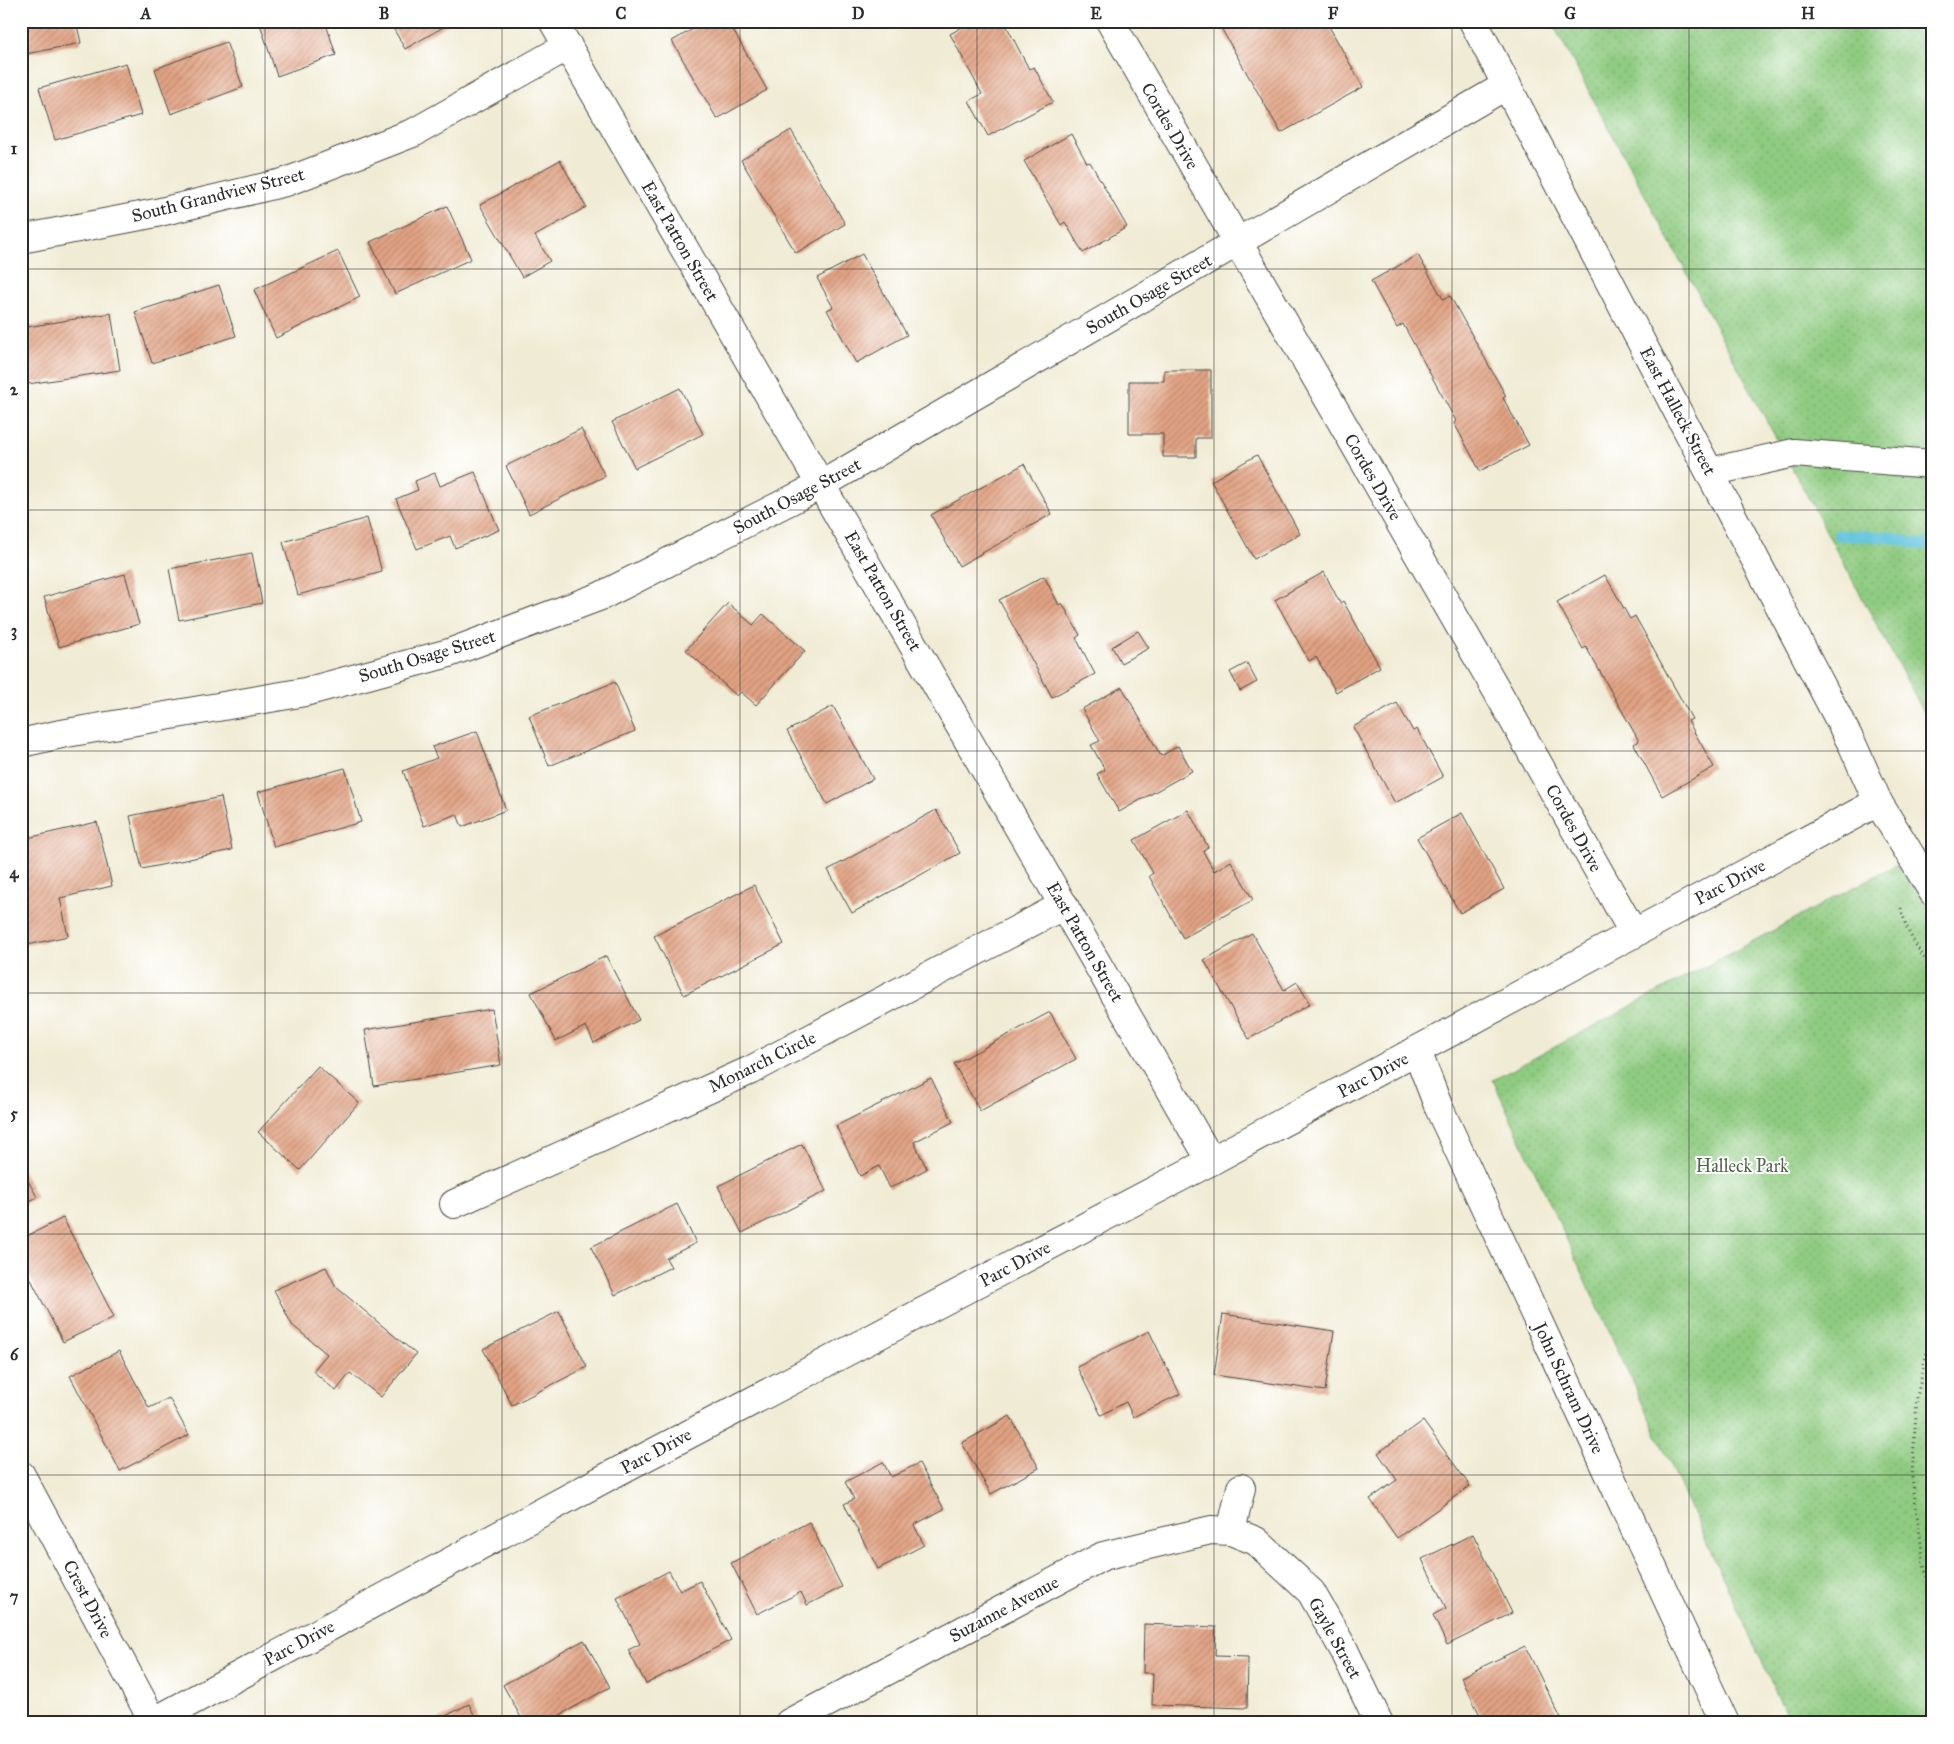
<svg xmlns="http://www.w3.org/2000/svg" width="1954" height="1744" font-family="'IM FELL Great Primer',serif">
  <defs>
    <pattern id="park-dots" width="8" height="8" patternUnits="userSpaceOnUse" patternTransform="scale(1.25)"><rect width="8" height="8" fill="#8fcb81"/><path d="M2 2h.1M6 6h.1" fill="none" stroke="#7cae70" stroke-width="1.8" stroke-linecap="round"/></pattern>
    <pattern id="building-hatch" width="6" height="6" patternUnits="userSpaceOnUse" patternTransform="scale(1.25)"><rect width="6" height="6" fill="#e2a384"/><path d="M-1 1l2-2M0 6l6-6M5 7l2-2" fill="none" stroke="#b7856c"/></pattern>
  </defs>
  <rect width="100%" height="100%" fill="#fff"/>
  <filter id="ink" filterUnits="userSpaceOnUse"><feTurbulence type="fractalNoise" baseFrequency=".02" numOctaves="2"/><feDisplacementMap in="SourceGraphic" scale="10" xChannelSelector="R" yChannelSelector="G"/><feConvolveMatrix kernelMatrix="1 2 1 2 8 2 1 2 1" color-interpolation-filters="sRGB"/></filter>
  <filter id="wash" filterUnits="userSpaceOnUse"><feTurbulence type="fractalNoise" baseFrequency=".0096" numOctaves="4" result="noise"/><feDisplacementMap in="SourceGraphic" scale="20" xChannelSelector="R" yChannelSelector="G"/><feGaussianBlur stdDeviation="1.12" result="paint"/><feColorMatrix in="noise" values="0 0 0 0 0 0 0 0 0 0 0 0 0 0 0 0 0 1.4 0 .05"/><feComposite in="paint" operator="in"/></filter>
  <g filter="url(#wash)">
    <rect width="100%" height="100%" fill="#f0ebd4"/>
    <g fill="url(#park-dots)" stroke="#5d7b56">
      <polygon points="1551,21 1933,21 1933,729"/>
      <polygon points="1933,845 1933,1723 1790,1723 1493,1080"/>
    </g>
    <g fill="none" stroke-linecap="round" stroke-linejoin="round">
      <polyline stroke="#5fc2dd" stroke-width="11" points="1839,535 1890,537 1922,545 1933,543"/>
    </g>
    <g id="blocks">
      <g fill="url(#building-hatch)">
        <polygon points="21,21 76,21 81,43 26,54"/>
        <polygon points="259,21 325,21 336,55 277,76"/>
        <polygon points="389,21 454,21 405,49"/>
        <polygon points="707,21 728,21 767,90 717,119 672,41"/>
        <polygon points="973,21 1004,21 1029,69 1034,67 1053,102 988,136 969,101 982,94 950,34"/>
        <polygon points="1217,21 1326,21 1363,87 1281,133"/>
        <polygon points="226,42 243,87 171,114 155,69"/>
        <polygon points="126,63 141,115 55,140 39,88"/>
        <polygon points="791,130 845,224 796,253 741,160"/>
        <polygon points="1071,134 1087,163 1090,162 1127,227 1083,253 1065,222 1061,225 1024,161"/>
        <polygon points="560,160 586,207 535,236 550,261 522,277 480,205"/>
        <polygon points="447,206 471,259 395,294 370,242"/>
        <polygon points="338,251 360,297 276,338 254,290"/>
        <polygon points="862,254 907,335 856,363 827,310 833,307 817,278"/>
        <polygon points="1418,255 1443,299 1450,296 1506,396 1503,398 1529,445 1480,471 1454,423 1456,421 1403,324 1397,328 1371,281"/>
        <polygon points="219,285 236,336 152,363 135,312"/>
        <polygon points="111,313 120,370 28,384 21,342 21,328"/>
        <polygon points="1164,370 1211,370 1211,438 1196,438 1196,457 1163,457 1163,434 1129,434 1129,381 1164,381"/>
        <polygon points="680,388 703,434 635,468 612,422"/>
        <polygon points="581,429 605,476 529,514 506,466"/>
        <polygon points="1257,455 1300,534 1254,559 1211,481"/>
        <polygon points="1024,464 1052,514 959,566 931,515"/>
        <polygon points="475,472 499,530 455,548 450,536 417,549 396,499 418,490 415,481 435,473 440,486"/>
        <polygon points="367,518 382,572 298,595 283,542"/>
        <polygon points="252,553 262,603 179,620 169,569"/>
        <polygon points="1324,572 1340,603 1343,601 1380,667 1336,692 1316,657 1309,661 1275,600"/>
        <polygon points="125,574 139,624 59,647 44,597"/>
        <polygon points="1605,575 1630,619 1635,616 1692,719 1688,721 1714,767 1662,796 1634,744 1639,741 1586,647 1583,649 1557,602"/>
        <polygon points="1044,576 1059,605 1062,603 1080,635 1076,638 1095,674 1052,697 999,600"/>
        <polygon points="728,603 753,625 763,614 805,651 756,705 741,692 737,696 686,650"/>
        <polygon points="1138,631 1149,648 1121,663 1112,647"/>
        <polygon points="1247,663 1257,682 1240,691 1230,672"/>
        <polygon points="615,682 635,731 549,766 529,716"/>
        <polygon points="1122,687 1161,756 1178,746 1192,771 1119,812 1097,774 1105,770 1091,745 1100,741 1082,709"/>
        <polygon points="1397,703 1413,731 1417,729 1443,777 1395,803 1353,727"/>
        <polygon points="833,706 873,779 827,804 787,731"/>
        <polygon points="477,731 506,810 462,827 457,814 424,826 403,771 437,758 432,747"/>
        <polygon points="345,768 361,822 274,847 258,792"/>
        <polygon points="221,797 232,850 142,869 130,816"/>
        <polygon points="936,810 960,853 852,913 828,870"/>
        <polygon points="1188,810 1208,847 1203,851 1214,871 1231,861 1253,900 1183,938 1149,876 1153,873 1134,840"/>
        <polygon points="1462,813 1504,889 1460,913 1417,838"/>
        <polygon points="97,822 112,886 60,898 68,936 23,946 21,938 21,852 26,851 23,839"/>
        <polygon points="754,885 784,944 684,995 654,936"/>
        <polygon points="1252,933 1284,990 1297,982 1310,1004 1249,1039 1204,960"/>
        <polygon points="606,956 639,1020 594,1043 586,1026 556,1041 531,993"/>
        <polygon points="492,1009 501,1065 374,1086 365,1030"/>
        <polygon points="1050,1012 1076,1059 980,1111 954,1064"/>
        <polygon points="318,1066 359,1103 300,1170 258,1132"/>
        <polygon points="931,1078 953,1122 914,1142 927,1169 890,1188 879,1166 860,1176 836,1126"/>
        <polygon points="802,1144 826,1191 742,1233 718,1186"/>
        <polygon points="21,1168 37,1197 21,1206"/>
        <polygon points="677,1204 696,1243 666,1258 671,1267 615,1295 591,1247"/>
        <polygon points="63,1218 114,1317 63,1342 21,1260 21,1239"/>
        <polygon points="326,1267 336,1287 416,1354 381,1397 350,1373 336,1391 313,1371 327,1354 292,1325 274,1290"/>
        <polygon points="559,1311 587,1367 512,1405 483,1349"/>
        <polygon points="1223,1314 1334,1331 1325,1391 1214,1375"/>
        <polygon points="1149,1331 1180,1394 1133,1417 1126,1402 1101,1415 1077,1367"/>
        <polygon points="119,1351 149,1408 169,1398 189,1435 120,1471 70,1376"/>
        <polygon points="1010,1416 1039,1468 991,1494 962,1443"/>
        <polygon points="1423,1421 1470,1486 1397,1538 1370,1499 1397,1480 1378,1453"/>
        <polygon points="883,1462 891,1477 919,1463 944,1509 914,1525 924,1545 878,1569 844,1504 854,1499 845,1482"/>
        <polygon points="809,1522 842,1587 807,1605 801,1592 757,1614 731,1563"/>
        <polygon points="1473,1534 1512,1613 1447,1645 1433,1615 1446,1608 1422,1559"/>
        <polygon points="669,1571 680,1591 700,1581 731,1640 646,1684 628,1650 640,1644 617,1598"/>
        <polygon points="1144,1624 1216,1627 1215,1656 1248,1657 1247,1708 1152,1705 1153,1673 1143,1673"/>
        <polygon points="584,1640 610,1687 546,1723 524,1723 503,1685"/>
        <polygon points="1525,1646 1563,1723 1502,1723 1499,1718 1489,1723 1484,1723 1461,1677"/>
        <polygon points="469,1704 478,1723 432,1723"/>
      </g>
    </g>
  </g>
  <g filter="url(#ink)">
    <use href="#blocks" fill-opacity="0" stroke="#494844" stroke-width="1"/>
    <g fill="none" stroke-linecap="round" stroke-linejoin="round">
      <g stroke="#494844" stroke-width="30">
        <g id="minor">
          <polyline points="553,21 1211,1161"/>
          <polyline points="1110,21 1496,689 1634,934"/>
          <polyline points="1473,21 1853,746 1878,802 1933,892"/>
          <polyline points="21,239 156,213 286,182 415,132 568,46"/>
          <polyline points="1710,472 1794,453 1933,464"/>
          <polyline points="21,743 61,734 305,692 449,653 601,596 821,485 1507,85"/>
          <polyline points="1417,1051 1439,1108 1725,1723"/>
          <polyline points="454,1204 751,1070 1064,905"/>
          <polyline points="21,1475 154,1723"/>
          <polyline points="1231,1531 1241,1488"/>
          <polyline points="151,1723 611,1475 1211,1161 1878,802"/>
          <polyline points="789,1723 1103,1556 1211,1530 1231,1531 1256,1541 1311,1592 1344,1650 1379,1723"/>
        </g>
      </g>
      <g stroke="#494844" stroke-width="3" stroke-dasharray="1 4" stroke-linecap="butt">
        <path d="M1901,908C1907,934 1917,948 1933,970"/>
        <polyline points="1933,1324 1917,1397 1912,1477 1924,1565 1933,1601"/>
      </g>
      <use href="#minor" stroke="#fff" stroke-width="28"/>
    </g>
  </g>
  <path fill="none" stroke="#2b2b2b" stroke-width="1" stroke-opacity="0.55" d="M265,21V1723M502,21V1723M740,21V1723M977,21V1723M1214,21V1723M1452,21V1723M1689,21V1723M21,269H1933M21,510H1933M21,751H1933M21,993H1933M21,1234H1933M21,1475H1933"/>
  <g text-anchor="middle" stroke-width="4" stroke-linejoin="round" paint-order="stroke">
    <g font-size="18" fill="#2b2b2b" stroke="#fff">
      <text transform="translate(1170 126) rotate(60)" y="6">Cordes Drive</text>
      <text transform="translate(218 195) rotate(-14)" y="6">South Grandview Street</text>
      <text transform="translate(680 241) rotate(60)" y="6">East Patton Street</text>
      <text transform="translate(1149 294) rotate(-30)" y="6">South Osage Street</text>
      <text transform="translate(1678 411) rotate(62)" y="6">East Halleck Street</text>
      <text transform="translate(1373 477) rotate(60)" y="6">Cordes Drive</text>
      <text transform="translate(797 496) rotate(-28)" y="6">South Osage Street</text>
      <text transform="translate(883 591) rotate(60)" y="6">East Patton Street</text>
      <text transform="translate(427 656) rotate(-17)" y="6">South Osage Street</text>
      <text transform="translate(1574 828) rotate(61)" y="6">Cordes Drive</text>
      <text transform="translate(1730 882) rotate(-28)" y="6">Parc Drive</text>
      <text transform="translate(1085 942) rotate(60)" y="6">East Patton Street</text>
      <text transform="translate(762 1062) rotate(-26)" y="6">Monarch Circle</text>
      <text transform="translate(1373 1075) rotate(-28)" y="6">Parc Drive</text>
      <text transform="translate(1015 1264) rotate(-28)" y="6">Parc Drive</text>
      <text transform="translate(1569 1388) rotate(65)" y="6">John Schram Drive</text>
      <text transform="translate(656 1451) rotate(-28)" y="6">Parc Drive</text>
      <text transform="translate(88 1599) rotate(62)" y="6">Crest Drive</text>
      <text transform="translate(1004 1609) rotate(-28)" y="6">Suzanne Avenue</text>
      <text transform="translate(1335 1638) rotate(61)" y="6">Gayle Street</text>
      <text transform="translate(299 1643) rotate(-28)" y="6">Parc Drive</text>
    </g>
    <g font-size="18" fill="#4e6349" stroke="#fff">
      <text x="1742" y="1172">Halleck Park</text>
    </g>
  </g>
  <rect width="1954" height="1744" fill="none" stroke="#fff" stroke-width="55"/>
  <rect x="28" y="28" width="1898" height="1688" fill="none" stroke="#2b2b2b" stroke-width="2"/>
  <g font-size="16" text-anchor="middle" font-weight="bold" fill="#2b2b2b">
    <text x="146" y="19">A</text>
    <text x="384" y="19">B</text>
    <text x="621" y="19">C</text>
    <text x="858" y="19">D</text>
    <text x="1096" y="19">E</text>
    <text x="1333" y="19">F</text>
    <text x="1570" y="19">G</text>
    <text x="1808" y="19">H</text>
    <text x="14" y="154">1</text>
    <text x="14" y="395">2</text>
    <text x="14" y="636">3</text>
    <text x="14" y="878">4</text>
    <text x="14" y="1119">5</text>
    <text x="14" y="1360">6</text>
    <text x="14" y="1602">7</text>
  </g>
</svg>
